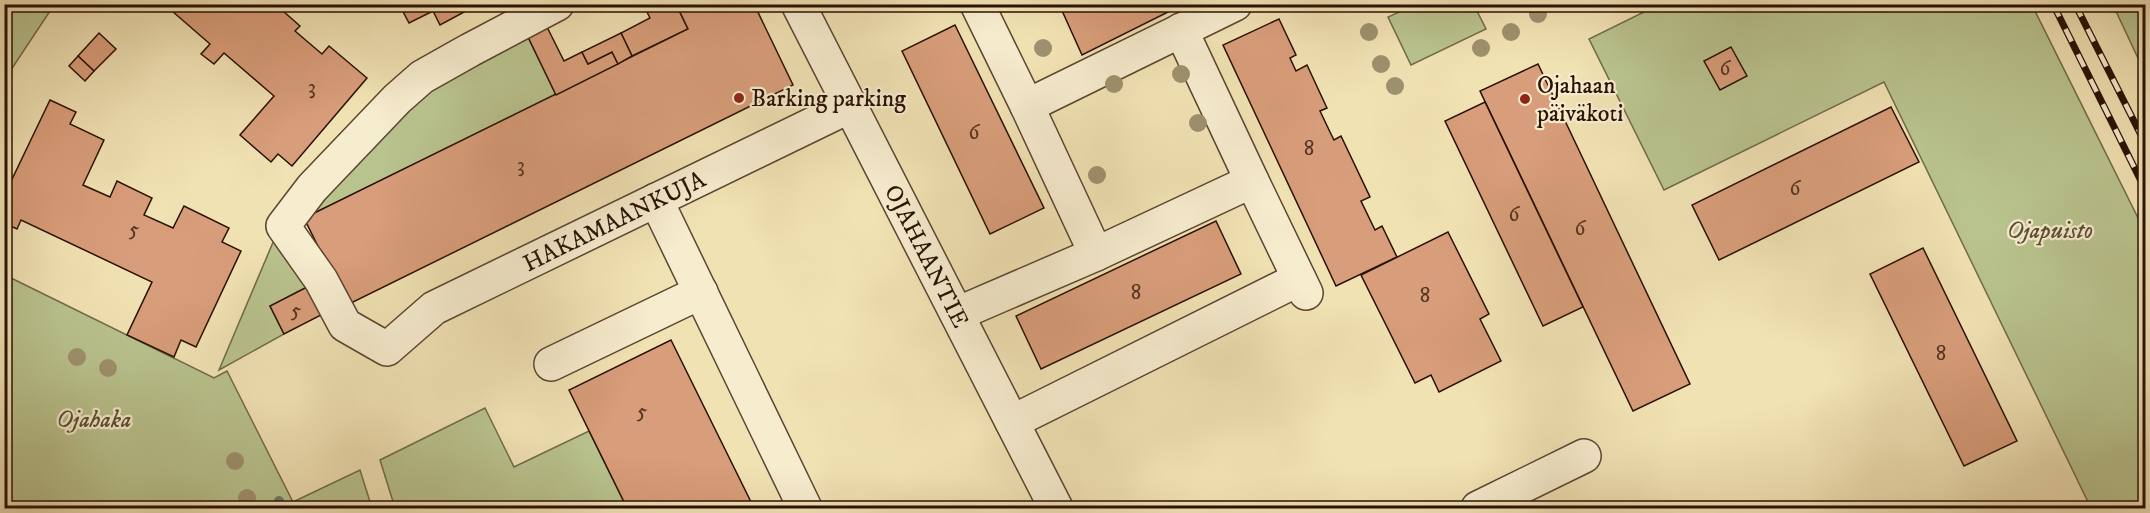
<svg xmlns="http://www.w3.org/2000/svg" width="2150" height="513" font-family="'IM FELL DW Pica',serif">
  <rect width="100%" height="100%" fill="#f1e2b4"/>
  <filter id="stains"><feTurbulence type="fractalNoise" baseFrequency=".00333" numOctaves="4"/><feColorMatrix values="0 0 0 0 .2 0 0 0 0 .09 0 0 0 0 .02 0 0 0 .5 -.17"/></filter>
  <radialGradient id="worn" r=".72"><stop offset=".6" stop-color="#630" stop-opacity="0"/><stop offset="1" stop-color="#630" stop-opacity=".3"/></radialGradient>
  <g fill="#b9c38e" stroke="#706a49" stroke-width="1.5">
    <polygon points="8,5 54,5 5,79 5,10"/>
    <polygon points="1414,5 1474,5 1486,29 1411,65 1388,17"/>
    <polygon points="1658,5 2032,5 2145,232 2145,508 2091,508 1884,82 1664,190 1589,39"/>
    <polygon points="2113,5 2145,5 2145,73"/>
    <polygon points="527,35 556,95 304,218 398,108"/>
    <polygon points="274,240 309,286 270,306 284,334 219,370"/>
    <polygon points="5,275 214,378 227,371 293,502 360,470 372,508 5,508"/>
    <polygon points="485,408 514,467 589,431 627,508 395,508 380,460"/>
  </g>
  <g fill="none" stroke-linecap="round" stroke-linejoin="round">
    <polyline stroke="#6e786e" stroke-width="10" points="278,508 279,501"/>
  </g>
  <g fill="#d89d7a" stroke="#281104" stroke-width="1.5">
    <polygon points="164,4 275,4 300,26 295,31 322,54 329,46 367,78 292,166 278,154 271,162 240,135 274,96 224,53 214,64 201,54 210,44"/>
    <polygon points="399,4 479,4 440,25 433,11 409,23"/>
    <polygon points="643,4 676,4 688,29 632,56 621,33 650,18"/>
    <polygon points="676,4 754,4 793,85 347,305 304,218 688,29"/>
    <polygon points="1059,4 1184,4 1082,55"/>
    <polygon points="1279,19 1296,55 1290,58 1296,71 1307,65 1327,108 1320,111 1330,132 1334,140 1341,136 1370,197 1361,201 1375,230 1382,226 1397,257 1336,286 1223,45"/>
    <polygon points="546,25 564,61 582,52 588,64 612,52 618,64 556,95 527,35"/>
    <polygon points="955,25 1044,208 990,234 902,51"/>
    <polygon points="99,33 116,49 94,71 78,56"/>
    <polygon points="621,33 632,56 618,64 612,52 588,64 582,52"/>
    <polygon points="1731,47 1747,76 1720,90 1704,61"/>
    <polygon points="78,56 94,71 85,81 69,66"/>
    <polygon points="1538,64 1690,384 1633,411 1480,91"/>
    <polygon points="50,100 76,112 70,124 104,140 83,185 110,197 117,181 152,198 144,215 173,228 184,206 229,228 222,242 241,251 196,347 181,340 174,357 127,335 152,282 21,220 17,229 4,223 4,196"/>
    <polygon points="1485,102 1583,307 1543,326 1445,121"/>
    <polygon points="1891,107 1919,162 1719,260 1692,205"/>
    <polygon points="1216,221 1241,274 1041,369 1016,316"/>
    <polygon points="1448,232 1489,314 1480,319 1501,361 1439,392 1431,375 1415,383 1361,275"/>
    <polygon points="1923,248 2017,441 1964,466 1870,274"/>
    <polygon points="309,286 323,314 284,334 270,306"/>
    <polygon points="671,340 754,508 627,508 569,390"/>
  </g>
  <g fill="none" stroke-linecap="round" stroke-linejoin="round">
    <g stroke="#5a4530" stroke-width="36">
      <g id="minor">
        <polyline points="557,4 470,50 422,77 397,99 312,188 283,226 321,280 345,325 387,349 434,308 850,106"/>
        <polyline points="798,4 1056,508"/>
        <polyline points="977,4 1027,106"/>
        <polyline points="1235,4 1027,106 1096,254 1252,181 1306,293"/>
        <polyline points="1181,30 1252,181"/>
        <polyline points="656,200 805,508"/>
        <polyline points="957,314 1096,254"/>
        <polyline points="551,364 701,292"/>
        <polyline points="1012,422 1299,279"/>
        <polyline points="1478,508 1584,456"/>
      </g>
    </g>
    <use href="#minor" stroke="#f6ecce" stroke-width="33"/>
    <g stroke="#281104" stroke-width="7">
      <g id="rail">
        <polyline points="2053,4 2146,191"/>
        <polyline points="2075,4 2146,145"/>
      </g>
    </g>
    <use href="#rail" stroke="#f6ecce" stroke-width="4.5" stroke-dasharray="14" stroke-linecap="butt"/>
  </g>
  <g fill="#9e916e">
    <circle cx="1538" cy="14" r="9"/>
    <circle cx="1369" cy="32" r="9"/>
    <circle cx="1511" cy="32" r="9"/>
    <circle cx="1043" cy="48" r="9"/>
    <circle cx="1481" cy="48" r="9"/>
    <circle cx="1381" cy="64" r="9"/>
    <circle cx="1181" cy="74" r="9"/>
    <circle cx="1114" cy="84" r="9"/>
    <circle cx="1395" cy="86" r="9"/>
    <circle cx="1198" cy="123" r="9"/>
    <circle cx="1097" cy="175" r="9"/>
    <circle cx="77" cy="357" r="9"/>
    <circle cx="108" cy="368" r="9"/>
    <circle cx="235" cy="461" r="9"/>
    <circle cx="247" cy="498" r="9"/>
  </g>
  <g fill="#8f2418" stroke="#f6ecce" stroke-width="2">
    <circle cx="739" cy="98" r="6"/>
    <circle cx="1525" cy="99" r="6"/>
  </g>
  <g text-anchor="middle" stroke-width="4.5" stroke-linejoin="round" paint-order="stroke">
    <g font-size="21" fill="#543422">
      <text x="1725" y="75">6</text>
      <text x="312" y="94">3</text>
      <text x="974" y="139">6</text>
      <text x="1309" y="155">8</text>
      <text x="521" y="172">3</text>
      <text x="1795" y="195">6</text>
      <text x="1514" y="221">6</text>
      <text x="1580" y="235">6</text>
      <text x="134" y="236">5</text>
      <text x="1136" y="299">8</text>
      <text x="1425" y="302">8</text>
      <text x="296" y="317">5</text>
      <text x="1941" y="360">8</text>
      <text x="642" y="418">5</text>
    </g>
    <g font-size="24" fill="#281104" stroke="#f6ecce" text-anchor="start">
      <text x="1537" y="93">Ojahaan<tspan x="1537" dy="28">päiväkoti</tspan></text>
      <text x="751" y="106">Barking parking</text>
    </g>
    <g font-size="24" fill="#281104" stroke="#f6ecce">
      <text transform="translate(614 221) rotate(-26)" y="8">HAKAMAANKUJA</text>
      <text transform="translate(927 256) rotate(63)" y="8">OJAHAANTIE</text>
    </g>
    <g font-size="24" font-style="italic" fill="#5b4f34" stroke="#f6ecce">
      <text x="2050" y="238">Ojapuisto</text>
      <text x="94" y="427">Ojahaka</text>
    </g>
  </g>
  <rect width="2150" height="513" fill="none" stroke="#f1e2b4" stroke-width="24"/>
  <rect x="6" y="6" width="2138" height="501" fill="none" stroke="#281104" stroke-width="3"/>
  <rect x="12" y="12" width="2126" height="489" fill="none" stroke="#281104" stroke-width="1.5"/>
  <rect width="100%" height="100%" filter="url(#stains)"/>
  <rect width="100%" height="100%" fill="url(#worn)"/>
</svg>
